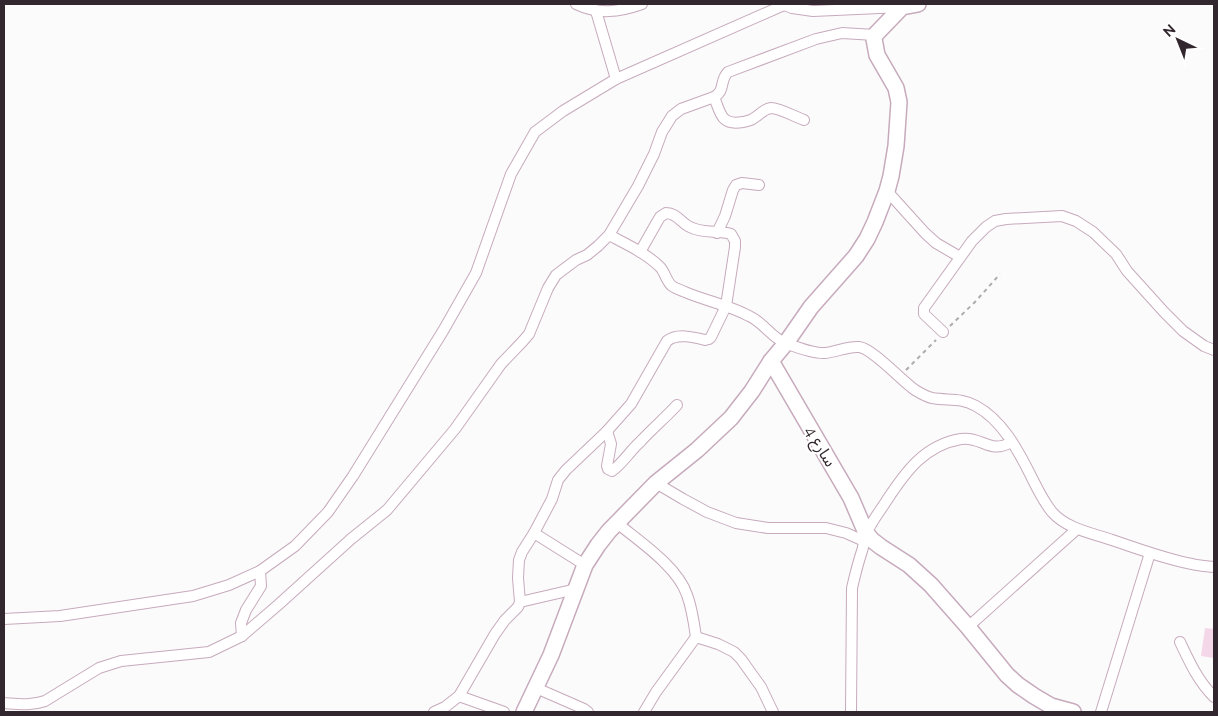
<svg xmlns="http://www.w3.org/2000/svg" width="1218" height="716" font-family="Raleway,'Noto Sans Arabic',sans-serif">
  <rect width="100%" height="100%" fill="#fbfbfb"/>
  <polygon fill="#f5d7ea" points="1205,628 1214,629 1214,658 1201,656"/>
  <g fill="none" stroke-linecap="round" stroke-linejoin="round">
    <g stroke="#c7aabc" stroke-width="12">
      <g id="street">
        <path d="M576,4C599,15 619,12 642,4"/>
        <polyline points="782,4 792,8 813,11 902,7"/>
        <polyline points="596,11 616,79"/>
        <path d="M714,97C721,114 721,126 743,122C746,121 751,121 754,118C760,115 763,109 771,108C780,108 795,117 804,120"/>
        <polyline points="887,191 925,233 936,243 960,257"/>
        <polyline points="717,233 725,216 733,190 736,185 742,183 759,185"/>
        <path d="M609,235C626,244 646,253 660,267C665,272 666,281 672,286C676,289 681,290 685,292C706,301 729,305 749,316C763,322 771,337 785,343C796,347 814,354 825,353C836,352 848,346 859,347C872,348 902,381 915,390C920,393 927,397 932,398C949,401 959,397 976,406C1002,420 1018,450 1031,476C1037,488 1043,501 1052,512C1067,529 1092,533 1112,540C1139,549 1165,559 1192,564C1199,566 1207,566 1214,567"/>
        <polyline points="943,332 924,314 924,308 972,241 986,227 995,221 1006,219 1062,216 1076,221 1093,232 1116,254 1127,271 1164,312 1183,331 1204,346 1214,350"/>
        <path d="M607,431L611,444L607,466L608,469L612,471C623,463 630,451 640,442C652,429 665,418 677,405"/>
        <polyline points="656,483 683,499 707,512 736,523 768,528 826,528 846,533 864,541"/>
        <path d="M617,523C639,541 678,567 687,595C692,608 694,623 696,637"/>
        <polyline points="534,533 585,565"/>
        <polyline points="520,602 576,589"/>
        <polyline points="4,619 60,616 193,596 229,585 260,571 295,546 328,512 353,476 443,331 476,273 511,174 535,132 563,111 616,79 784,5"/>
        <polyline points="968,627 1077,529"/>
        <polyline points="242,636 241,623 246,610 261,586 260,571"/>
        <path d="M1180,642C1190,663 1198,681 1214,697"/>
        <polyline points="536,688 575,705 584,709 588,712"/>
        <polyline points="459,696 504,712"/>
        <path d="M4,703C18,704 31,706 45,701L99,668L121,661L209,652L242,636L278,605L351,539L387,510L455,429L501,364L523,341L529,334L548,288L556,275L576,260L587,255L598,246L609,235L638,186L654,154L662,132L672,116L681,109L714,97C726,90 719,81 728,72L816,39L842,33L875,35"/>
        <path d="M434,712L445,707L459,696L495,634L505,620L518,607L520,602L518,578L519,560L522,552L534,533L552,499L558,480L566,470L607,431L631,404L667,341C677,333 693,337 705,340L709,339L711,337L726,306L735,247V241L731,234C718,230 703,234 690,227C681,223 677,213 666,213L660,217L657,222L640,252"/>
        <polyline points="644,712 656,692 696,637 718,644 734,652 741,659 761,687 773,712"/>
        <path d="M851,712L852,588C855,575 858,563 862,551C864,545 864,538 867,532C872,521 880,511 887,500C906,471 925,445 961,439C982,436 990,455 1011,442"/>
        <polyline points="1101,712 1150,553"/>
      </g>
    </g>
    <g stroke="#c7aabc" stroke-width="18">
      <g id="secondary">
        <polyline points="771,361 851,498 866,533 872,540 881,547 909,565 931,585 968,627 1007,675 1018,685 1034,696 1051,706 1073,712"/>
        <polyline points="524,712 551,655 585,565 598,545 609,531 656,483 697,450 731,418 752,391 771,361 786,343 811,307 856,256 867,239 875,222 887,191 891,176 896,146 899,102 896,88 877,55 874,39 875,35 902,7 918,4"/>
      </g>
    </g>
    <g stroke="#afabad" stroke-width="2" stroke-dasharray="4 4" stroke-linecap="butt">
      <polyline points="950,326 975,302 1000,274"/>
      <polyline points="906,370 936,340"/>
    </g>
    <use href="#street" stroke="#fff" stroke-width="10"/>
    <use href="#secondary" stroke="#fff" stroke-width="15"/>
  </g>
  <g text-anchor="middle" stroke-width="4" stroke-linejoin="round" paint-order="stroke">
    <g font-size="16" fill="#32272e" stroke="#fff">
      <text transform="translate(821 446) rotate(59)" y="6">سارع 4</text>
    </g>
  </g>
  <rect width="1218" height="716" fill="none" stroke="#32272e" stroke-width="10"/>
  <g transform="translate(1178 40) rotate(317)" stroke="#ffffff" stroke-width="4" paint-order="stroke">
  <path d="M0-4L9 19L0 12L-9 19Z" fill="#32272e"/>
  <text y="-8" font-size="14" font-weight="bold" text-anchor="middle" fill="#32272e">N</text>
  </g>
</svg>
